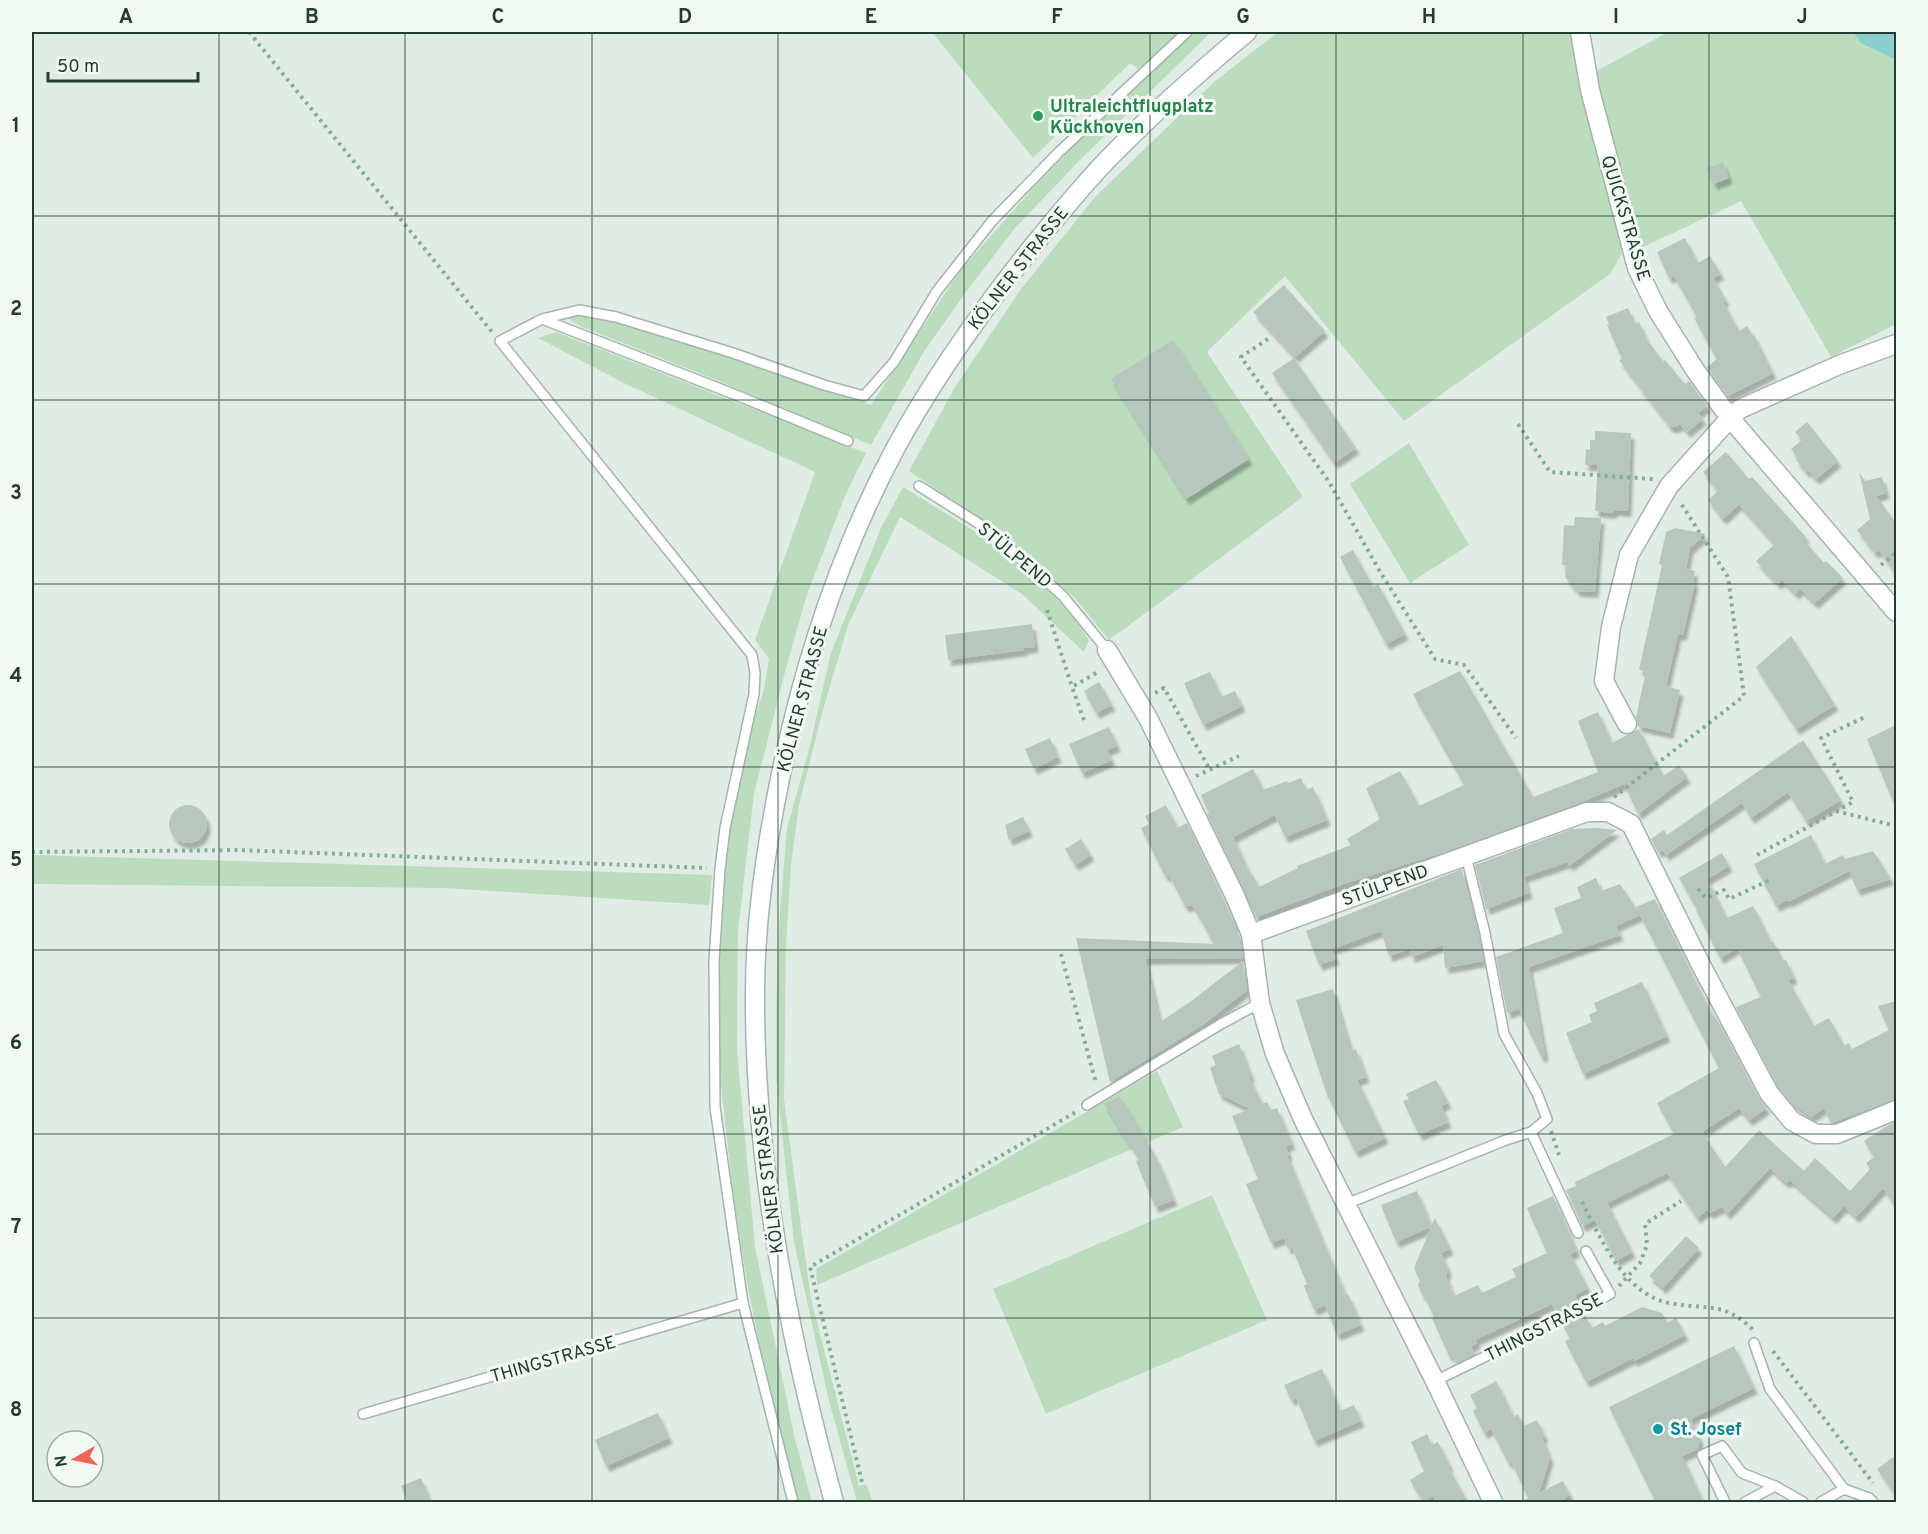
<svg xmlns="http://www.w3.org/2000/svg" width="1928" height="1534" font-family="Overpass,sans-serif">
  <defs>
    <filter id="shadow"><feDropShadow dx="3.5" dy="6" stdDeviation="1.5" flood-color="#0004"/></filter>
  </defs>
  <rect width="100%" height="100%" fill="#e2ece6"/>
  <g fill="#bbddbe">
    <polygon points="932,32 1211,32 1079,161 1015,228 966,292 925,350 871,445 719,381 580,326 565,317 577,314 629,324 871,405 959,272 1035,186 1144,73 1130,63 1033,158"/>
    <polygon points="1278,32 1574,32 1579,78 1598,158 1620,238 1622,254 1610,274 1404,421 1285,276 1207,352 1303,497 1109,640 1074,597 1002,534 909,471 955,387 1021,289 1096,196 1215,81"/>
    <polygon points="1668,32 1896,32 1896,324 1831,357 1741,201 1639,249 1593,73"/>
    <polygon points="556,332 866,453 845,496 807,594 785,672 754,794 738,931 737,1050 755,1247 795,1439 812,1502 798,1502 771,1402 748,1288 734,1201 720,1076 720,922 727,848 736,777 764,689 769,659 755,640 815,472 626,384 538,338"/>
    <polygon points="1409,443 1469,545 1410,583 1350,484"/>
    <polygon points="903,487 1010,553 1070,612 1089,640 1084,652 1022,594 900,517 848,625 823,710 799,805 791,865 786,947 784,1099 801,1227 811,1299 859,1486 866,1484 873,1502 857,1502 828,1397 794,1242 776,1078 776,1009 780,911 787,829 810,745 831,653 881,528"/>
    <polygon points="32,855 646,873 712,875 709,905 444,888 32,884"/>
    <polygon points="1157,1071 1183,1127 817,1285 816,1269"/>
    <polygon points="1212,1195 1267,1320 1046,1414 993,1289"/>
  </g>
  <polygon fill="#8bd0ce" points="1853,32 1896,32 1896,60 1861,43"/>
  <g fill="#b7c7be" filter="url(#shadow)">
    <polygon points="1723,162 1729,178 1714,184 1707,168"/>
    <polygon points="1685,238 1698,263 1710,256 1721,274 1713,278 1726,300 1723,302 1739,331 1747,326 1753,336 1754,335 1773,373 1728,396 1707,367 1717,359 1694,318 1697,317 1674,276 1669,278 1657,252"/>
    <polygon points="1284,285 1325,331 1295,357 1253,312"/>
    <polygon points="1628,308 1635,324 1639,322 1647,340 1663,361 1665,360 1685,384 1689,381 1707,406 1698,413 1703,419 1687,432 1680,424 1676,427 1670,427 1619,360 1622,359 1607,325 1609,324 1606,317"/>
    <polygon points="1173,340 1249,459 1186,499 1111,379"/>
    <polygon points="1294,358 1356,448 1334,463 1272,373"/>
    <polygon points="1807,422 1838,461 1816,479 1808,470 1806,472 1796,460 1798,458 1791,449 1802,440 1795,432"/>
    <polygon points="1595,431 1631,433 1628,511 1615,510 1612,513 1595,511 1598,465 1585,465 1586,449 1590,450 1590,440 1595,440"/>
    <polygon points="1726,452 1749,479 1752,477 1806,537 1803,539 1824,563 1826,561 1843,578 1815,603 1800,589 1796,594 1782,580 1778,584 1756,561 1775,544 1739,504 1723,519 1708,500 1718,491 1703,472"/>
    <polygon points="1859,472 1865,481 1882,477 1886,493 1876,496 1896,523 1896,575 1879,550 1875,553 1857,530 1870,519"/>
    <polygon points="1575,517 1601,518 1595,592 1577,591 1565,577 1566,565 1562,565 1564,525 1574,526"/>
    <polygon points="1675,528 1706,534 1690,548 1686,569 1695,571 1693,582 1695,582 1683,635 1678,634 1666,686 1680,690 1670,733 1638,726 1636,717 1646,671 1639,670 1662,565 1659,564 1666,532"/>
    <polygon points="1353,550 1373,587 1378,584 1405,634 1386,644 1340,557"/>
    <polygon points="1032,624 1035,647 1024,648 1024,650 948,660 945,635"/>
    <polygon points="1791,636 1835,705 1796,729 1756,667"/>
    <polygon points="1460,671 1533,797 1598,772 1578,721 1598,712 1612,743 1639,729 1661,772 1659,779 1679,765 1687,777 1638,814 1624,784 1584,801 1442,853 1343,884 1256,917 1207,814 1209,813 1201,795 1253,769 1263,790 1287,781 1288,783 1301,778 1306,790 1313,787 1327,820 1285,837 1275,815 1233,837 1251,876 1253,875 1259,887 1298,868 1297,866 1351,845 1347,839 1380,819 1366,788 1400,771 1419,806 1464,785 1413,694"/>
    <polygon points="1210,672 1221,697 1235,691 1242,706 1203,725 1184,683"/>
    <polygon points="1099,682 1112,705 1096,713 1084,691"/>
    <polygon points="1896,725 1896,809 1867,739"/>
    <polygon points="1109,727 1117,746 1107,750 1112,760 1082,773 1069,744"/>
    <polygon points="1050,738 1058,757 1034,769 1025,749"/>
    <polygon points="1803,740 1841,800 1806,821 1788,792 1751,818 1742,803 1666,855 1663,850 1658,852 1651,839 1664,830 1667,835"/>
    <circle cx="188" cy="824" r="19"/>
    <polygon points="1166,805 1177,828 1187,823 1236,926 1234,927 1238,934 1243,958 1145,959 1160,1022 1190,1002 1243,961 1247,990 1204,1024 1110,1082 1076,938 1214,944 1192,905 1185,906 1169,875 1165,876 1141,828 1149,824 1145,816"/>
    <polygon points="1023,817 1029,831 1009,840 1005,825"/>
    <polygon points="1597,828 1617,830 1569,866 1568,862 1524,877 1529,893 1486,909 1475,865 1572,829"/>
    <polygon points="1811,835 1825,864 1843,855 1845,859 1873,851 1891,879 1857,890 1849,871 1788,902 1788,900 1776,906 1754,864"/>
    <polygon points="1081,839 1091,855 1075,865 1065,849"/>
    <polygon points="1722,853 1729,866 1707,879 1727,918 1753,906 1771,942 1773,941 1783,961 1786,960 1794,978 1788,980 1814,1026 1829,1018 1844,1046 1849,1043 1852,1049 1889,1030 1878,1006 1896,1001 1896,1099 1831,1123 1824,1108 1811,1117 1790,1101 1778,1087 1736,1007 1761,997 1737,948 1720,958 1696,910 1697,909 1679,878"/>
    <polygon points="1462,869 1483,961 1445,968 1443,945 1412,957 1409,949 1389,956 1381,931 1332,949 1336,959 1319,965 1306,931"/>
    <polygon points="1596,878 1601,891 1620,884 1639,913 1636,907 1655,899 1713,1017 1715,1016 1759,1098 1767,1108 1749,1120 1739,1108 1702,1132 1725,1167 1759,1130 1804,1171 1815,1158 1850,1191 1870,1169 1866,1163 1874,1157 1864,1141 1885,1127 1896,1122 1896,1208 1883,1188 1856,1217 1844,1206 1833,1218 1790,1180 1786,1183 1770,1168 1727,1214 1722,1207 1710,1213 1707,1210 1697,1218 1667,1173 1607,1203 1632,1252 1616,1261 1595,1220 1582,1226 1566,1190 1576,1186 1575,1182 1674,1134 1657,1103 1719,1068 1640,915 1616,926 1620,935 1529,967 1545,1055 1541,1057 1519,1009 1507,1013 1496,957 1563,933 1554,908 1581,898 1577,887"/>
    <polygon points="1642,982 1667,1036 1583,1074 1566,1033 1592,1022 1589,1015 1597,1011 1594,1003"/>
    <polygon points="1333,989 1351,1051 1356,1049 1366,1077 1357,1080 1385,1138 1355,1152 1329,1098 1328,1098 1296,1000"/>
    <polygon points="1239,1044 1251,1076 1249,1077 1262,1104 1267,1102 1271,1110 1277,1108 1292,1144 1286,1146 1289,1155 1287,1156 1346,1296 1348,1294 1361,1325 1337,1335 1325,1305 1314,1310 1304,1286 1307,1284 1292,1247 1288,1249 1284,1238 1271,1243 1246,1184 1258,1179 1232,1116 1250,1109 1219,1094 1210,1068 1216,1065 1212,1056"/>
    <polygon points="1436,1080 1448,1103 1441,1106 1448,1122 1419,1135 1403,1101 1409,1099 1406,1094"/>
    <polygon points="1119,1096 1157,1159 1174,1200 1155,1207 1136,1161 1139,1160 1104,1104"/>
    <polygon points="1417,1191 1431,1226 1435,1218 1450,1249 1441,1253 1448,1270 1446,1276 1454,1296 1478,1285 1482,1293 1516,1277 1512,1269 1547,1253 1527,1208 1553,1196 1577,1251 1570,1254 1588,1288 1575,1295 1579,1303 1557,1314 1552,1304 1475,1340 1477,1343 1471,1346 1475,1354 1456,1363 1452,1355 1449,1356 1432,1318 1434,1317 1425,1297 1422,1295 1418,1285 1420,1281 1414,1268 1431,1227 1396,1242 1381,1205"/>
    <polygon points="1686,1236 1699,1248 1663,1288 1649,1276"/>
    <polygon points="1642,1307 1662,1313 1667,1323 1676,1318 1685,1335 1634,1361 1633,1358 1586,1382 1565,1341 1570,1339 1563,1326 1585,1315 1592,1328 1603,1322 1605,1326"/>
    <polygon points="1734,1346 1754,1388 1691,1419 1700,1439 1698,1449 1682,1456 1704,1503 1656,1503 1609,1407"/>
    <polygon points="1322,1369 1340,1411 1354,1405 1361,1421 1314,1441 1296,1397 1291,1400 1284,1385"/>
    <polygon points="1496,1381 1514,1417 1518,1414 1524,1426 1537,1420 1545,1436 1542,1437 1550,1458 1539,1493 1563,1481 1570,1495 1564,1498 1566,1503 1519,1503 1528,1498 1511,1461 1508,1463 1491,1429 1484,1433 1473,1411 1477,1408 1470,1395"/>
    <polygon points="658,1413 669,1438 606,1466 595,1440"/>
    <polygon points="1427,1434 1432,1445 1438,1442 1450,1466 1448,1467 1465,1497 1456,1503 1437,1503 1433,1496 1423,1502 1410,1480 1424,1471 1411,1442"/>
    <polygon points="1896,1455 1896,1496 1877,1469"/>
    <polygon points="421,1478 431,1503 408,1503 401,1486"/>
  </g>
  <g fill="none" stroke-linecap="round" stroke-linejoin="round">
    <g stroke="#a5b4ac" stroke-width="12">
      <g id="lane">
        <polyline points="542,319 579,310 616,317 733,353 824,385 864,396 894,362 937,291 992,221 1059,152 1187,32"/>
        <polyline points="919,486 992,532 1063,596 1107,650"/>
        <polyline points="1466,856 1485,933 1504,1034 1537,1093 1547,1119 1531,1132 1578,1233"/>
        <polyline points="1087,1105 1221,1024 1260,1003"/>
        <polyline points="1346,1204 1506,1140 1531,1132"/>
        <polyline points="1754,1343 1770,1389 1844,1489"/>
        <polyline points="1435,1381 1581,1310 1610,1294 1586,1251"/>
        <polyline points="363,1414 743,1303"/>
        <polyline points="793,1502 743,1303 715,1107 714,961 720,869 725,828 754,694 755,673 752,655 500,341 542,319 736,395 848,441"/>
        <polyline points="1725,1502 1702,1455 1722,1446 1742,1473 1775,1486"/>
        <polyline points="1745,1502 1775,1486 1803,1502"/>
        <polyline points="1821,1502 1844,1489 1869,1498 1873,1502"/>
      </g>
    </g>
    <g stroke="#a5b4ac" stroke-width="21">
      <g id="street">
        <polyline points="1580,32 1590,90 1637,268 1658,311 1695,370 1730,418 1896,612"/>
        <polyline points="1107,650 1148,718 1235,896 1251,934 1260,1003 1275,1054 1303,1119 1435,1381 1493,1502"/>
        <polyline points="1627,724 1604,681 1611,627 1629,555 1669,486 1730,418 1740,409 1839,365 1896,344"/>
        <polyline points="1251,934 1587,812 1608,812 1631,824 1701,965 1769,1093 1792,1121 1816,1134 1837,1134 1896,1110"/>
      </g>
    </g>
    <g stroke="#a0b8ab" stroke-width="21">
      <path id="secondary" d="M834,1502C789,1336 754,1167 755,993C755,920 766,846 781,774C804,663 841,550 895,449C934,377 982,310 1033,246C1057,217 1081,187 1108,159C1152,114 1199,72 1247,32"/>
    </g>
    <g stroke="#83af99" stroke-width="4" stroke-dasharray="3 4.5" stroke-linecap="butt">
      <polyline points="249,32 492,332"/>
      <polyline points="1268,339 1241,357 1329,482 1382,575 1435,659 1464,665 1516,738"/>
      <polyline points="1518,424 1550,472 1654,479"/>
      <polyline points="1881,565 1896,553"/>
      <polyline points="1047,610 1072,687"/>
      <polyline points="1155,693 1164,688 1210,770"/>
      <polyline points="1084,720 1072,687 1098,672"/>
      <polyline points="1196,776 1239,756"/>
      <polyline points="1614,797 1744,696 1728,577 1680,502"/>
      <polyline points="1836,811 1896,826"/>
      <polyline points="32,852 239,850 707,868"/>
      <polyline points="1757,855 1853,802 1821,738 1867,716"/>
      <polyline points="1698,889 1706,898 1724,890 1729,899 1770,880"/>
      <polyline points="1061,954 1096,1083"/>
      <polyline points="1551,1131 1559,1155"/>
      <path d="M1582,1202C1601,1239 1624,1294 1669,1303C1705,1310 1725,1301 1753,1330"/>
      <polyline points="1619,1286 1640,1263 1647,1245 1645,1224 1681,1201"/>
      <polyline points="1773,1351 1873,1483"/>
      <polyline points="862,1482 810,1267 1076,1112"/>
    </g>
    <use href="#lane" stroke="#fff" stroke-width="9"/>
    <use href="#street" stroke="#fff" stroke-width="18"/>
    <use href="#secondary" stroke="#fff" stroke-width="18"/>
  </g>
  <path fill="none" stroke="#223d31" stroke-width="1.5" stroke-opacity="0.55" d="M219,32V1502M405,32V1502M592,32V1502M778,32V1502M964,32V1502M1150,32V1502M1336,32V1502M1523,32V1502M1709,32V1502M32,216H1896M32,400H1896M32,584H1896M32,767H1896M32,950H1896M32,1134H1896M32,1318H1896"/>
  <circle fill="#2e9e5b" stroke="#f2f9f4" stroke-width="2" cx="1038" cy="116" r="6"/>
  <circle fill="#0f9aa8" stroke="#f2f9f4" stroke-width="2" cx="1658" cy="1429" r="6"/>
  <g text-anchor="middle" stroke-width="6" stroke-linejoin="round" paint-order="stroke">
    <g font-size="18" font-weight="bold" fill="#27864d" stroke="#f2f9f4" text-anchor="start">
      <text x="1050" y="112">Ultraleichtflugplatz<tspan x="1050" dy="21">Kückhoven</tspan></text>
    </g>
    <g font-size="18" fill="#223d31" stroke="#f2f9f4">
      <text transform="translate(1626 218) rotate(73)" y="6">QUICKSTRASSE</text>
      <text transform="translate(1018 268) rotate(-52)" y="6">KÖLNER STRASSE</text>
      <text transform="translate(1015 555) rotate(40)" y="6">STÜLPEND</text>
      <text transform="translate(802 699) rotate(-75)" y="6">KÖLNER STRASSE</text>
      <text transform="translate(1385 885) rotate(-20)" y="6">STÜLPEND</text>
      <text transform="translate(768 1179) rotate(-97)" y="6">KÖLNER STRASSE</text>
      <text transform="translate(1544 1327) rotate(-27)" y="6">THINGSTRASSE</text>
      <text transform="translate(553 1359) rotate(-16)" y="6">THINGSTRASSE</text>
    </g>
    <g font-size="18" font-weight="bold" fill="#0d838f" stroke="#f2f9f4" text-anchor="start">
      <text x="1670" y="1435">St. Josef</text>
    </g>
  </g>
  <rect width="1928" height="1534" fill="none" stroke="#f2f9f4" stroke-width="66"/>
  <g transform="translate(75 1459) rotate(261)"><circle r="28" fill="#f2f9f4" stroke="#9faea6" stroke-width="1.5"/>
  <path d="M0-4.5L10 22L0 15L-10 22Z" fill="#f0645c"/>
  <text y="-9" font-size="16" font-weight="bold" text-anchor="middle" fill="#223d31">N</text>
  </g>
  <path d="M48 72v9h150v-9" fill="none" stroke="#223d31" stroke-width="3"/>
  <text x="57" y="72" font-size="18" fill="#223d31" stroke="#f2f9f4" stroke-width="4.5" paint-order="stroke">50 m</text>
  <rect x="33" y="33" width="1862" height="1468" fill="none" stroke="#223d31" stroke-width="2"/>
  <g font-size="20" text-anchor="middle" font-weight="bold" fill="#223d31">
    <text x="126" y="23">A</text>
    <text x="312" y="23">B</text>
    <text x="498" y="23">C</text>
    <text x="685" y="23">D</text>
    <text x="871" y="23">E</text>
    <text x="1057" y="23">F</text>
    <text x="1243" y="23">G</text>
    <text x="1429" y="23">H</text>
    <text x="1616" y="23">I</text>
    <text x="1802" y="23">J</text>
    <text x="16" y="132">1</text>
    <text x="16" y="315">2</text>
    <text x="16" y="499">3</text>
    <text x="16" y="682">4</text>
    <text x="16" y="866">5</text>
    <text x="16" y="1049">6</text>
    <text x="16" y="1233">7</text>
    <text x="16" y="1416">8</text>
  </g>
</svg>
